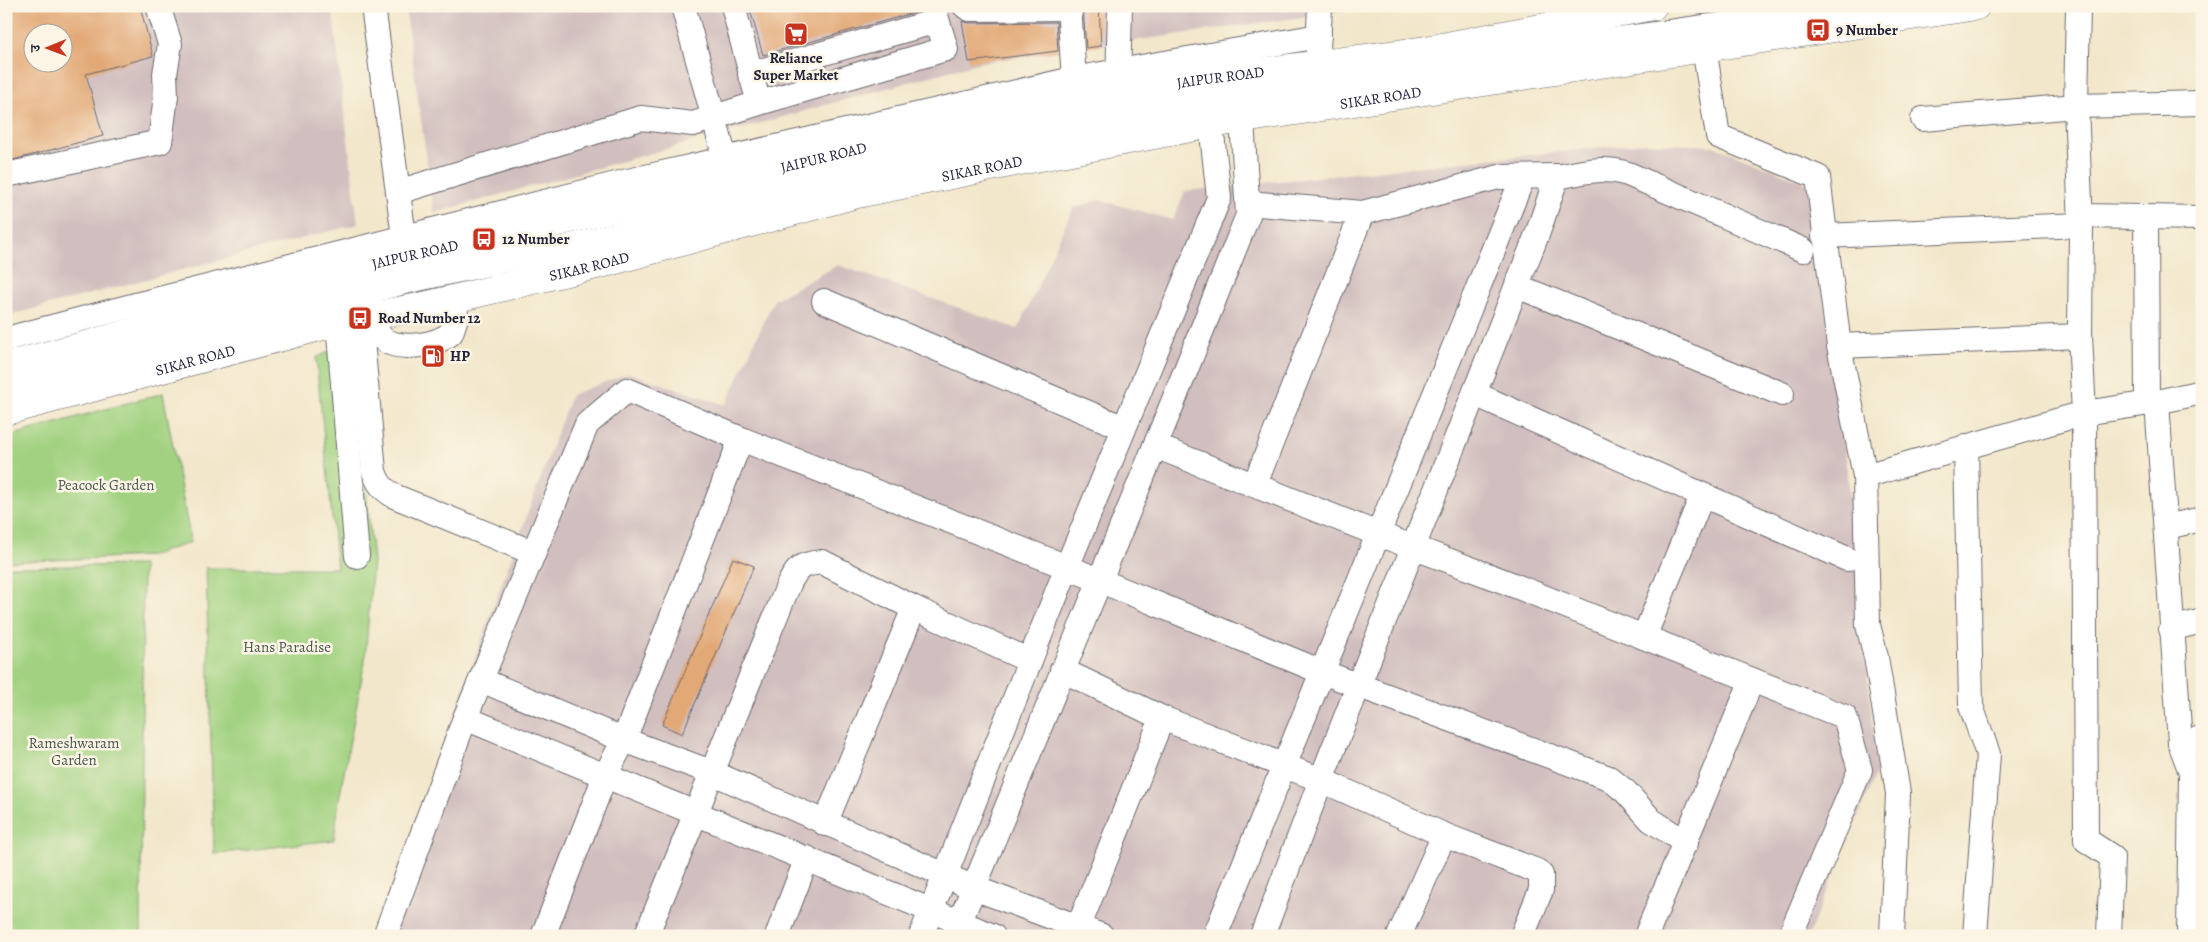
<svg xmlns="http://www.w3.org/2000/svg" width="2208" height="942" font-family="Alegreya,'Noto Serif Devanagari',serif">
  <rect width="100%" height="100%" fill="#fcf5e5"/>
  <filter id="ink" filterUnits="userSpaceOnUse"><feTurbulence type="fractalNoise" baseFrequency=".02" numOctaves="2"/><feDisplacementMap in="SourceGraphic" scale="10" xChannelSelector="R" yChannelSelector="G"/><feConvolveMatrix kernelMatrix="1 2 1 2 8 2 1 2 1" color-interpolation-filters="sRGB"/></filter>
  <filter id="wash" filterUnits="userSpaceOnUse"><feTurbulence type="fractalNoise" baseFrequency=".0096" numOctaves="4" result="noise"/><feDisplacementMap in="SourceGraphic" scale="20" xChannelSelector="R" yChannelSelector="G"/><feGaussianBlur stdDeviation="1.12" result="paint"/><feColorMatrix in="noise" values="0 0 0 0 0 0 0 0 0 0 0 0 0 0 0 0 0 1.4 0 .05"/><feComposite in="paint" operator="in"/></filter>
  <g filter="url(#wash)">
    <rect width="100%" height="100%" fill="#f2e7cb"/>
    <g fill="#d1bfbf" fill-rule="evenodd">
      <path d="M6,6H332L358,224L6,316ZM32,32H62V62H32Z"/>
      <polygon points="405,6 1380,6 978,63 434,213"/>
      <polygon points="1645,143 1713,146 1809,184 1847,465 1877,771 1808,936 373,936 571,395 629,373 726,405 774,300 838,265 1018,329 1073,208 1100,200 1173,220 1185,191"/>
    </g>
    <g fill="#a2d281" stroke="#627a5e">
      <polygon points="352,340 373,561 365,660 339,800 334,840 214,854 206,568 337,568 316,358"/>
      <polygon points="163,393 191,542 151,556 6,562 6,437"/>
      <polygon points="143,565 141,936 6,936 6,567"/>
    </g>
    <g id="blocks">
      <g fill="#e2a876" fill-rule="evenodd">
        <path d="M6,6H140L153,56L86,74L103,136L13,160L6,136ZM32,32H62V62H32Z"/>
        <polygon points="749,6 920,6 920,11 763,55"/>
        <polygon points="1083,6 1099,6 1101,46 1086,48"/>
        <polygon points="962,21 969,23 1056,22 1058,51 969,62"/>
        <polygon points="733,558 754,566 682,734 662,725"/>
      </g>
    </g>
  </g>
  <g filter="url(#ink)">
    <use href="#blocks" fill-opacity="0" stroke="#6b676d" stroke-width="1"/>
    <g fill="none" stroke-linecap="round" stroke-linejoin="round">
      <g stroke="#6b676d" stroke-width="26">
        <g id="minor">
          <polyline points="373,6 406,252"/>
          <polyline points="683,6 729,173"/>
          <polyline points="733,6 755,89"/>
          <polyline points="965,6 969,9 1069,8"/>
          <polyline points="1069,6 1075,94"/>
          <polyline points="2078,6 2076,106 2081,225 2080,336 2084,413 2086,840 2112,857 2109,936"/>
          <polyline points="1704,47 1718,136 1818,177 1839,346 1865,476 1868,625 1876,657 1898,793 1892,936"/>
          <polyline points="1318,50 1320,6"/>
          <polyline points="750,74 937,21"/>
          <polyline points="1118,84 1120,6"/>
          <polyline points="1923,119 2076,106 2202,103"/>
          <polyline points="6,175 160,142 166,96 165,74 170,44 158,6"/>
          <path d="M1557,177C1583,172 1602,166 1628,174L1803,250"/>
          <polyline points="398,192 641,118 693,124 759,103 946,49 933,6"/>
          <polyline points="1248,203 1362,213 1499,177 1557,176 1538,232 1321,780 1262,936"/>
          <polyline points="2081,216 2202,218"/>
          <polyline points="2146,218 2147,402"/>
          <polyline points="1824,236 2081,225"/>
          <polyline points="1517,286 1782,394"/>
          <polyline points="824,301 1124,428"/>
          <path d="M371,316C374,323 376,331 381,337C395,352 437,346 451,333L455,321L457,298"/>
          <path d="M360,318L374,471C378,484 383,489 394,496L534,553"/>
          <polyline points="338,322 357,556"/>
          <polyline points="6,339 135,305 628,181 1073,79 1319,36"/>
          <polyline points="1839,346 2080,336"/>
          <polyline points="6,385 285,311 413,280 567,247 907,160 1082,125 1346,78 1851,6"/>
          <polyline points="1475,394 1847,559"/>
          <polyline points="2157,402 2180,743 2191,772 2189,936"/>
          <polyline points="1155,446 1378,534 1503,581 1845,717 1860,770 1790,936"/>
          <polyline points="1966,446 1971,706 1988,754 1975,936"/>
          <polyline points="1865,476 2084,413 2157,402 2202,392"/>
          <polyline points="1255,484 1362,213"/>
          <polyline points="2166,527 2202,519"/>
          <polyline points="2171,629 2202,621"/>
          <polyline points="1644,637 1702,496"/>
          <polyline points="1062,670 1162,718 1321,780 1444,835 1537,871 1541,875 1541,890 1522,936"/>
          <polyline points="481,680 624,740 711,772 974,888 1102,936"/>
          <polyline points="465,718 993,936"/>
          <polyline points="2180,743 2202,738"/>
          <polyline points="825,824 914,608"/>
          <polyline points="1079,926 1162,718"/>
          <polyline points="385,936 465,718 587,424 627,390 741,439 1067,567 1322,672 1609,778 1626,792 1651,820 1686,843"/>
          <polyline points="543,936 605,776 624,740 741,439"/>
          <path d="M646,936C694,819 740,701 789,584C798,566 802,564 822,562L914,608L1030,661"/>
          <polyline points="777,936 807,858"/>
          <polyline points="921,936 1067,567 1219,198 1211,124"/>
          <polyline points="954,936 1171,407 1248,215 1242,120"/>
          <polyline points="1215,936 1523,177"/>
          <polyline points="1399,936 1444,835"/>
          <polyline points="1646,936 1752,680"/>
        </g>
      </g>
      <g stroke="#6b676d" stroke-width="29">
        <g id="major">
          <path id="s1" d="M6,366L90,344L384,261L534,228L928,132L1118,93L1191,81L1421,51L1653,6"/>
          <path id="s2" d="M6,411L338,322L419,307L601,264L857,194L1040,157L1211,124L1976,6"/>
        </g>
      </g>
      <use href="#minor" stroke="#fff" stroke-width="24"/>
      <use href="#major" stroke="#fff" stroke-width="28"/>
    </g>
  </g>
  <defs>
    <g id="bus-square" transform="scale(1.25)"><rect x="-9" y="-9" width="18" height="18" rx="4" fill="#c8321e" stroke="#fcf5e5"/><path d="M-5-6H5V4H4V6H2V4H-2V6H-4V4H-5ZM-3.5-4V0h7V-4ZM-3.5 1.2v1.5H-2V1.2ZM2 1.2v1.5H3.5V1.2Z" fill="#fff"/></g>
    <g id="supermarket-square" transform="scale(1.25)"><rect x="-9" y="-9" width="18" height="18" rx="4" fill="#c8321e" stroke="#fcf5e5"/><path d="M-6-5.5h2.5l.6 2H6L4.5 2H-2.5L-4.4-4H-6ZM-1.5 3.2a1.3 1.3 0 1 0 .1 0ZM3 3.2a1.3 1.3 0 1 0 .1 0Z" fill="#fff"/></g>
    <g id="fuel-square" transform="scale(1.25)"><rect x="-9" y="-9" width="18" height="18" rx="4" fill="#c8321e" stroke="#fcf5e5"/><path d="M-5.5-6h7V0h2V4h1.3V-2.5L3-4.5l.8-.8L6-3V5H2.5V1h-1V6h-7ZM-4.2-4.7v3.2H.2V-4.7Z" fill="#fff"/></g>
  </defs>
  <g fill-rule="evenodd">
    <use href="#bus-square" x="1818" y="30"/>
    <use href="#supermarket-square" x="796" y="34"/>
    <use href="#bus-square" x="484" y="239"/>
    <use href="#bus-square" x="360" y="318"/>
    <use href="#fuel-square" x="433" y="356"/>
  </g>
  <g text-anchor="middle" stroke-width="5" stroke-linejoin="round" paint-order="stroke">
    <g font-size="15" font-weight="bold" fill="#22223b" stroke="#fcf5e5" text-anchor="start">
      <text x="1836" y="35">9 Number</text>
      <text x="796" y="63" text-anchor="middle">Reliance<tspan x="796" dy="17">Super Market</tspan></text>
      <text x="502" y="244">12 Number</text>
      <text x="378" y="323">Road Number 12</text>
      <text x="450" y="361">HP</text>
    </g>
    <g font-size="15" fill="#22223b" stroke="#fcf5e5">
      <text dy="5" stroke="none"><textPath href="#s1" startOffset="1249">JAIPUR ROAD</textPath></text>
      <text dy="5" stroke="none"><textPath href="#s2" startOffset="1411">SIKAR ROAD</textPath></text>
      <text dy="5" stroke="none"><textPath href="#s1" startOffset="844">JAIPUR ROAD</textPath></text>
      <text dy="5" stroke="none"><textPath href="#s2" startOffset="1006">SIKAR ROAD</textPath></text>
      <text dy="5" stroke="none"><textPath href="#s1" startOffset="424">JAIPUR ROAD</textPath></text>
      <text dy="5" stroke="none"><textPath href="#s2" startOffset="601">SIKAR ROAD</textPath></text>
      <text dy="5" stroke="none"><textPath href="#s2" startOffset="196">SIKAR ROAD</textPath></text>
    </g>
    <g font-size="15" fill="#485750" stroke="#fcf5e5">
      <text x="106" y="490">Peacock Garden</text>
      <text x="287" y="652">Hans Paradise</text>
      <text x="74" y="748">Rameshwaram<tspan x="74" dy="17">Garden</tspan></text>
    </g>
  </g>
  <rect width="2208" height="942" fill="none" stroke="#fcf5e5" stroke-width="25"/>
  <g transform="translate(48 48) rotate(269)"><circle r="24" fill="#fcf5e5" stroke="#a5a1a1"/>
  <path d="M0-4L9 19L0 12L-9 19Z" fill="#c8321e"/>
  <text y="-8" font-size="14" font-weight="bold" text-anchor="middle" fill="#22223b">उ</text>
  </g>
</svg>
